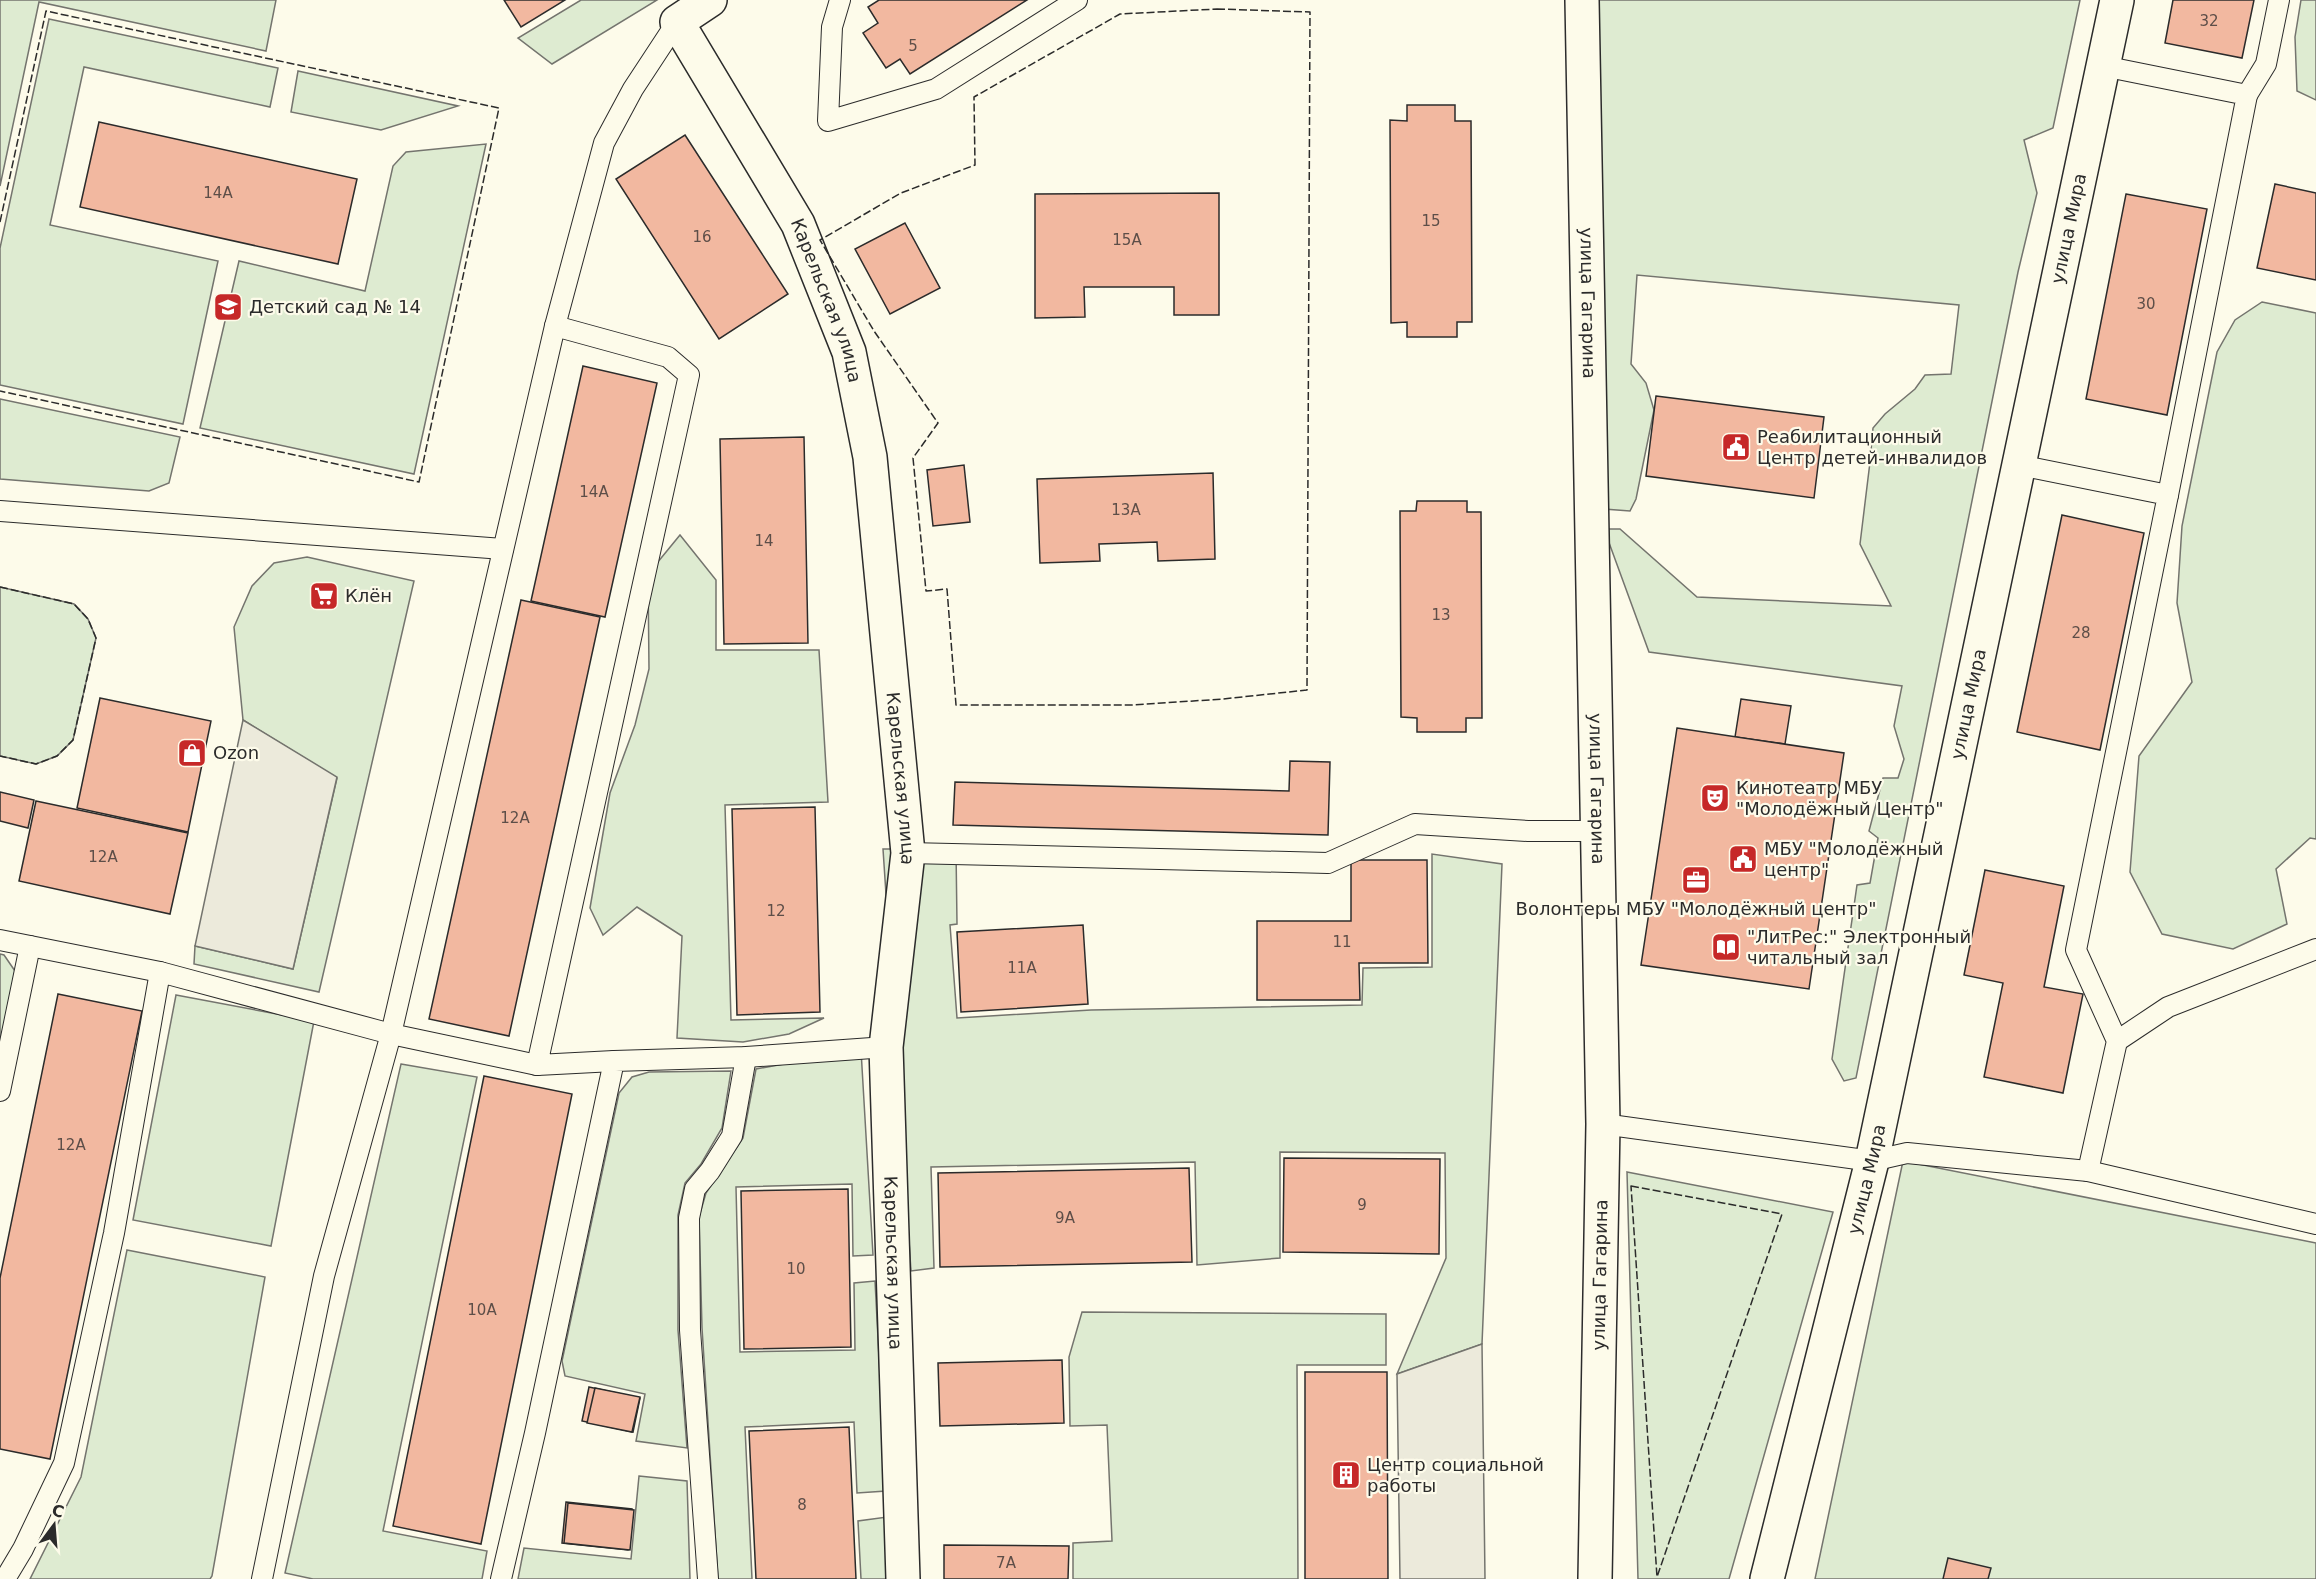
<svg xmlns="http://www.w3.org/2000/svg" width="2316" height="1579" font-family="'DejaVu Sans',sans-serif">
  <rect width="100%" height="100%" fill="#fdfbea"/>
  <g fill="#deebd1" stroke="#74746e" stroke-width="1.5">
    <polygon points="0,0 276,0 266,51 39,2 0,186"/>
    <polygon points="581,0 657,0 552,64 518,38"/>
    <polygon points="1598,0 2080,0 2053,128 2024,140 2037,193 2018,272 1856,1078 1844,1081 1832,1059 1857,885 1870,883 1878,838 1869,831 1883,778 1898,778 1904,759 1894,726 1902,686 1649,652 1604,529 1620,529 1697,597 1891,606 1860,544 1870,462 1873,428 1885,414 1915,389 1925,375 1951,374 1959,305 1637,275 1631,364 1646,383 1654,410 1636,499 1630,511 1604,509"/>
    <polygon points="2301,0 2316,0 2316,100 2297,91 2295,37"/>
    <polygon points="49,19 278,68 270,107 84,67 50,225 218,261 183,424 0,385 0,248"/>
    <polygon points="298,71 458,106 381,130 291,112"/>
    <polygon points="486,144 414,474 200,428 239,261 365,291 393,166 406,152"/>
    <polygon points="2262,302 2316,313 2316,839 2310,838 2276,869 2287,924 2233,949 2162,934 2130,872 2139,756 2192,682 2177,603 2182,526 2217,352 2235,320"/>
    <polygon points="0,399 180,437 169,483 149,491 0,479"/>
    <polygon points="680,535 716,580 716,650 819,650 828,802 725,805 731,1020 824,1018 789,1034 743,1042 677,1038 682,936 637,907 603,935 590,908 610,793 635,725 649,669 648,574"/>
    <polygon points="307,557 414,581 319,992 194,964 195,946 293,969 337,778 243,720 234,627 252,586 274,563"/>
    <polygon points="0,587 74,604 88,619 96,638 73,740 57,756 36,764 0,756"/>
    <polygon points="883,849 956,849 957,924 950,925 957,1018 1091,1010 1362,1005 1363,968 1432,967 1432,854 1502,864 1482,1344 1397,1374 1446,1258 1445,1153 1280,1152 1280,1258 1197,1265 1195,1162 931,1167 934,1268 911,1271"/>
    <polygon points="0,954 4,955 15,971 0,1047"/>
    <polygon points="176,995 314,1021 271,1246 133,1220"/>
    <polygon points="861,1050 873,1255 853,1256 852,1184 736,1187 740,1352 855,1350 854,1283 875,1281 886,1491 857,1493 854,1422 745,1427 752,1579 718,1579 702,1328 699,1217 706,1193 743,1138 756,1069"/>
    <polygon points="401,1064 477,1077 383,1531 487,1551 482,1579 313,1579 285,1573"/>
    <polygon points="731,1071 722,1128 701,1164 685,1183 678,1215 678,1330 687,1448 636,1441 645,1394 565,1376 562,1361 619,1093 632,1077 649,1072"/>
    <polygon points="1903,1161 2316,1243 2316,1579 1815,1579"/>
    <polygon points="1627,1172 1833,1212 1729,1579 1638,1579"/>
    <polygon points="127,1250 265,1277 212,1576 210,1579 30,1579 81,1477"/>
    <polygon points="1082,1312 1386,1314 1386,1365 1297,1365 1298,1579 1073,1579 1073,1543 1112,1541 1107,1425 1070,1426 1069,1357"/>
    <polygon points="639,1476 687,1481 690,1579 518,1579 524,1548 631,1559"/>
    <polygon points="887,1517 890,1579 861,1579 858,1521"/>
  </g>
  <g fill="#eceadb" stroke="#74746e" stroke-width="1.5">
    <polygon points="243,720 337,777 293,969 195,946"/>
    <polygon points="1482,1344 1485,1579 1400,1579 1397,1374"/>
  </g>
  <g fill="#f2b8a0" stroke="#2b2b2b" stroke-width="1.5">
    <polygon points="504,0 565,0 521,27"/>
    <polygon points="879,0 1027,0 910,74 900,59 886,68 863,33 878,23 868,7"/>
    <polygon points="2173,0 2254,0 2242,58 2165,43"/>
    <polygon points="1407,105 1455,105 1455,121 1471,121 1472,322 1457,322 1457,337 1407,337 1407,322 1391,323 1390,120 1407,121"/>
    <polygon points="99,122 357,179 338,264 80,207"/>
    <polygon points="685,135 788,294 719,339 616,179"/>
    <polygon points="2275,184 2316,193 2316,280 2257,268"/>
    <polygon points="1219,193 1219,315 1174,315 1174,287 1084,287 1085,317 1035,318 1035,194"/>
    <polygon points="2126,194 2207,209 2167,415 2086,399"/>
    <polygon points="905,223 940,288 890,314 855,249"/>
    <polygon points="583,366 657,383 605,617 531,601"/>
    <polygon points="1656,396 1824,417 1814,498 1646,476"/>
    <polygon points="804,437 808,643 724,644 720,439"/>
    <polygon points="964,465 970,522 933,526 927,470"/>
    <polygon points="1213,473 1215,559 1158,561 1157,542 1099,544 1100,561 1040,563 1037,479"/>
    <polygon points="1417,501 1467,501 1467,512 1481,512 1482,718 1466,718 1466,732 1417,732 1417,718 1401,717 1400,511 1416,511"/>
    <polygon points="2062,515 2144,533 2100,750 2017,732"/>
    <polygon points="521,600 600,617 509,1036 429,1019"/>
    <polygon points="100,698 211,721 188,832 77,808"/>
    <polygon points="1741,699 1791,706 1785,744 1735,737"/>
    <polygon points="1677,728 1844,753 1809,989 1641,965"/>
    <polygon points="1290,761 1330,762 1328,835 953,825 955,782 1289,791"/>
    <polygon points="0,792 34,800 28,828 0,821"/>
    <polygon points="36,801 188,833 170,914 19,881"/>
    <polygon points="815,807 820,1012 737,1015 732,809"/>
    <polygon points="1351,860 1427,860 1428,963 1359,963 1360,1000 1257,1000 1257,921 1351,921"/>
    <polygon points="1985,870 2064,886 2044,987 2083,994 2063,1093 1984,1077 2003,983 1964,975"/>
    <polygon points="1083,925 1088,1004 961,1012 957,932"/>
    <polygon points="58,994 142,1011 50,1459 0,1449 0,1278"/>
    <polygon points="484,1076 572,1094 481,1544 393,1526"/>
    <polygon points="1284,1158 1440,1159 1439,1254 1283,1252"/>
    <polygon points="1189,1168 1192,1262 940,1267 938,1173"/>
    <polygon points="848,1189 851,1347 744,1349 741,1191"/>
    <polygon points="1062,1360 1064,1423 940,1426 938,1363"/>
    <polygon points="1305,1372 1387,1372 1388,1579 1305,1579"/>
    <polygon points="589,1387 640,1398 633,1432 582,1421"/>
    <polygon points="595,1388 640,1397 632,1432 587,1423"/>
    <polygon points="849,1427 856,1579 756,1579 749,1431"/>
    <polygon points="566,1502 632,1509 628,1550 562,1543"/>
    <polygon points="568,1503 634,1510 630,1550 564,1543"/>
    <polygon points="944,1545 1069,1546 1068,1579 944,1579"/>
    <polygon points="1948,1558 1991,1568 1988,1579 1943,1579"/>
  </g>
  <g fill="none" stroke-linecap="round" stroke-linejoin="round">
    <g stroke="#2b2b2b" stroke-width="22">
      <g id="lane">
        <polyline points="840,0 832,27 828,121 936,89 1077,0"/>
        <polyline points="2103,66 2247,95 2168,495"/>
        <polyline points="2247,95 2266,64 2279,0"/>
        <polyline points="555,326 668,357 689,375 537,1065 614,1061"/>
        <polyline points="2019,465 2168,495 2076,950 2117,1041 2088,1171"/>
        <polyline points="0,511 503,549"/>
        <polyline points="908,853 1328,863 1415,824 1528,831 1598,831"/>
        <polyline points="0,940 160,972"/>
        <polyline points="2117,1041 2168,1007 2316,949"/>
        <polyline points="0,1091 30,946"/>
        <polyline points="1603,1124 1872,1161 1907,1153 2088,1171 2316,1224"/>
        <polyline points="5,1579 23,1549 64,1463 114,1233 160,972 391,1034 537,1065"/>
        <polyline points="262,1579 324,1276 391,1034 555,326 604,143 633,89 677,22"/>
        <polyline points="501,1579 535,1433 614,1061 746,1057 886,1047"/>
        <polyline points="708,1579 690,1330 689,1218 695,1189 710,1171 732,1136 746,1057"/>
      </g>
    </g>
    <g stroke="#2b2b2b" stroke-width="36">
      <g id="street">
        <path id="s1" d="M710,0L677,22L798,224L849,352L870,457L908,853L886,1047L903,1579"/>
        <path id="s2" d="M1582,0L1603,1124L1595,1579"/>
        <path id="s3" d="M1767,1579L1872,1161L2117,0"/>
      </g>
    </g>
    <use href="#lane" stroke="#fdfbea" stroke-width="20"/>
    <use href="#street" stroke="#fdfbea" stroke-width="33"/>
    <g stroke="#2b2b2b" stroke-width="1.5" stroke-dasharray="8 3" stroke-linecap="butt">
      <polygon points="1217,9 1310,12 1307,690 1223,699 1132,705 956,705 947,589 926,591 913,458 938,423 874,331 820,240 901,193 975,165 974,97 1120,14"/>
      <polyline points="0,222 46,11 499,108 419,482 0,391"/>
      <polyline points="0,587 74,604 88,619 96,638 73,740 57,756 36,764 0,756"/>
      <polygon points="1631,1186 1782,1214 1657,1577"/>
    </g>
  </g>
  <defs>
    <g id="school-square" transform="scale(1.5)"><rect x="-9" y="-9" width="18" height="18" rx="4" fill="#c62828" stroke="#fdfbea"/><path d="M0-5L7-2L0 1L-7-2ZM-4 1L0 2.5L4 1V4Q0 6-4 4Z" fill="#fff"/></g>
    <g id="civic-square" transform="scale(1.5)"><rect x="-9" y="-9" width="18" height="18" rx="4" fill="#c62828" stroke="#fdfbea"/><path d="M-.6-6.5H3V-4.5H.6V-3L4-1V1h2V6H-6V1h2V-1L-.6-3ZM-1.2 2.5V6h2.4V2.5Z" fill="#fff"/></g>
    <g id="supermarket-square" transform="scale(1.5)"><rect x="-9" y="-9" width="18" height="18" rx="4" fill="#c62828" stroke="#fdfbea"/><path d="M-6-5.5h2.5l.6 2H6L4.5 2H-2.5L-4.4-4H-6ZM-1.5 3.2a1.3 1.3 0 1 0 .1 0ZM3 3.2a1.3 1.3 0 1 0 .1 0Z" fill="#fff"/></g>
    <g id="shop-square" transform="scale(1.5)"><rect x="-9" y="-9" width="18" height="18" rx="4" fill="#c62828" stroke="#fdfbea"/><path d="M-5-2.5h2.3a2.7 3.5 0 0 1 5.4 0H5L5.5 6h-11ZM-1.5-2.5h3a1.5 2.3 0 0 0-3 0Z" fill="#fff"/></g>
    <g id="theatre-square" transform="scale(1.5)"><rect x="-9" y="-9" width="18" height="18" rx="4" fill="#c62828" stroke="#fdfbea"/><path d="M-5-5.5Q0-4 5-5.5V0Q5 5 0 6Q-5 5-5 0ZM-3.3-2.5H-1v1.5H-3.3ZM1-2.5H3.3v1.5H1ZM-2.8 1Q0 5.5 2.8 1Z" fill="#fff"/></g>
    <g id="office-square" transform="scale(1.5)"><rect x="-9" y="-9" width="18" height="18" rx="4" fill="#c62828" stroke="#fdfbea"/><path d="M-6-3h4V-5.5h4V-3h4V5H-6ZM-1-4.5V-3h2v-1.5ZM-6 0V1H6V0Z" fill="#fff"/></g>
    <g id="library-square" transform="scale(1.5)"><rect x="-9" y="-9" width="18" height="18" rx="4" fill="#c62828" stroke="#fdfbea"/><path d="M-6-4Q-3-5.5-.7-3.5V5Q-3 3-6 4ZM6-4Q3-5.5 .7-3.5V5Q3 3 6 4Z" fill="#fff"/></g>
    <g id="building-square" transform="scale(1.5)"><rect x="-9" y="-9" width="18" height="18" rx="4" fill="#c62828" stroke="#fdfbea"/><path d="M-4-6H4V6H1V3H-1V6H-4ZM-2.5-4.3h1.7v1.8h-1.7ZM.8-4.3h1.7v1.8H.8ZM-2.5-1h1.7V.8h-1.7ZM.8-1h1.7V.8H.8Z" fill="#fff"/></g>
  </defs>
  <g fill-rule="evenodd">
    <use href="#school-square" x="228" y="307"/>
    <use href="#civic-square" x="1736" y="447"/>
    <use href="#supermarket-square" x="324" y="596"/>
    <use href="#shop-square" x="192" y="753"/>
    <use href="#theatre-square" x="1715" y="798"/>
    <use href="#civic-square" x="1743" y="859"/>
    <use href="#office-square" x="1696" y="880"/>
    <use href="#library-square" x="1726" y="947"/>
    <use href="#building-square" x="1346" y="1475"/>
  </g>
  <g text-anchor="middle" stroke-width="4.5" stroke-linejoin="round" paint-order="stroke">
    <g font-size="15" fill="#5d4e48">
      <text x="2209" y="26">32</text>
      <text x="913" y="51">5</text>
      <text x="218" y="198">14А</text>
      <text x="1431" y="226">15</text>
      <text x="702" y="242">16</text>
      <text x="1127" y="245">15А</text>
      <text x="2146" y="309">30</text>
      <text x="594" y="497">14А</text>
      <text x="1126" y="515">13А</text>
      <text x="764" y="546">14</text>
      <text x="1441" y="620">13</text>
      <text x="2081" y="638">28</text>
      <text x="515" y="823">12А</text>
      <text x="103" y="862">12А</text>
      <text x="776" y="916">12</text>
      <text x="1342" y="947">11</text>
      <text x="1022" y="973">11А</text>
      <text x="71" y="1150">12А</text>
      <text x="1362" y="1210">9</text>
      <text x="1065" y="1223">9А</text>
      <text x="796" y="1274">10</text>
      <text x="482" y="1315">10А</text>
      <text x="802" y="1510">8</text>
      <text x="1006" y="1568">7А</text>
    </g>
    <g font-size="18" fill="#2b2b2b" stroke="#fdfbea">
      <text dy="6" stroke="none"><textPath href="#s3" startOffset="1384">улица Мира</textPath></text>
      <text dy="6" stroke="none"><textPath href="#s1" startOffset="357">Карельская улица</textPath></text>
      <text dy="6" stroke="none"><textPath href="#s2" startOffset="303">улица Гагарина</textPath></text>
      <text dy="6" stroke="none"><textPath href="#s3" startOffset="898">улица Мира</textPath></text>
      <text dy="6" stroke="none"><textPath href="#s1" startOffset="843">Карельская улица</textPath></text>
      <text dy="6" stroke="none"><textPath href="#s2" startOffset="789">улица Гагарина</textPath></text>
      <text dy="6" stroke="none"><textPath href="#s3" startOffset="412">улица Мира</textPath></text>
      <text dy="6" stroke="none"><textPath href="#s1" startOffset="1329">Карельская улица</textPath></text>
      <text transform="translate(1600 1275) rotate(-89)" y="6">улица Гагарина</text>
    </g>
    <g font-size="18" fill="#2b2b2b" stroke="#fdfbea" text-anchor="start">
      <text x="249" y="313">Детский сад № 14</text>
      <text x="1757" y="443">Реабилитационный<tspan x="1757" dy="21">Центр детей-инвалидов</tspan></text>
      <text x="345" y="602">Клён</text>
      <text x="213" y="759">Ozon</text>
      <text x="1736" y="794">Кинотеатр МБУ<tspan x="1736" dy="21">"Молодёжный Центр"</tspan></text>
      <text x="1764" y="855">МБУ "Молодёжный<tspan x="1764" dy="21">центр"</tspan></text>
      <text x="1696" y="915" text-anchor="middle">Волонтеры МБУ "Молодёжный центр"</text>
      <text x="1747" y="943">"ЛитРес:" Электронный<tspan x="1747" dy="21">читальный зал</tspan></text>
      <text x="1367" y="1471">Центр социальной<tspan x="1367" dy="21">работы</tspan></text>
    </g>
  </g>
  <g transform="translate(54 1525) rotate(16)" stroke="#fdfbea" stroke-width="4.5" paint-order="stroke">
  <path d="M0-4.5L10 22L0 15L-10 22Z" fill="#2b2b2b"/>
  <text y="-9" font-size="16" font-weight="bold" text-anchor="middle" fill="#2b2b2b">С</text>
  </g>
</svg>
